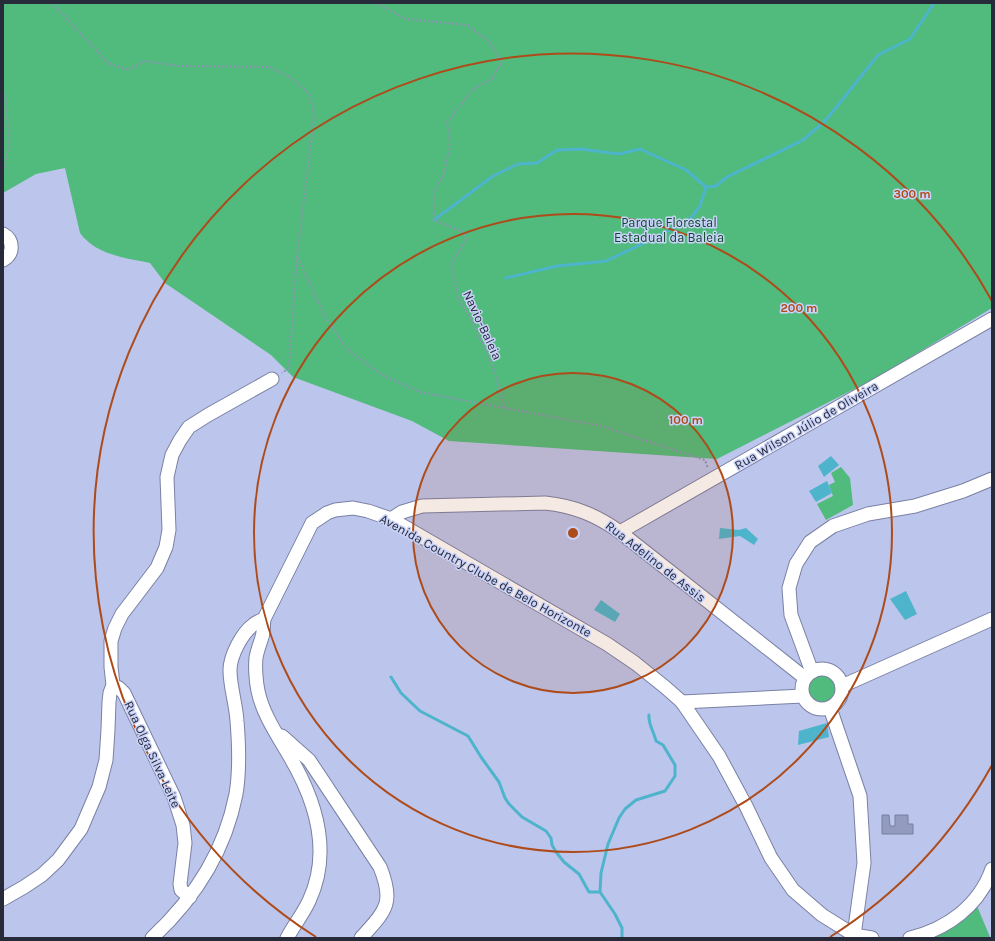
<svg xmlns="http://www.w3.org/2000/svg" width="995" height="941" font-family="Karla,sans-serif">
  <rect width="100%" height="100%" fill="#bcc5eb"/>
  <g fill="#50bb7d">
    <path d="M3,3H992V308L876,378L717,459L449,441L412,421L293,377L271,355L165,283L150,263C126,258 96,255 80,233L65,168L36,174L3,193Z"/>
    <polygon points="841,467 850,478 853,505 826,520 817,504 833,496 829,485 835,482 831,473"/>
    <path d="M818,671C846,668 847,707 823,707C815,707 810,703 805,697C802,682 808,680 818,671Z"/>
    <polygon points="977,906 990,937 989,938 931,938 930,936"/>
  </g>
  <g fill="#4eb4cb">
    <polygon points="831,456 839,465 824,477 818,466"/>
    <polygon points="827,481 832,493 816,502 809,491"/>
    <polygon points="720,528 739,530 746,528 758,539 754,545 740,536 719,539"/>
    <polygon points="906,591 917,614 905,620 890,599"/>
    <polygon points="601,600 620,614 615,622 594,610"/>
    <polygon points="827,723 829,737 798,745 799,731"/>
  </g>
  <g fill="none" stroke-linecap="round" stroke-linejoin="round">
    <g stroke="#4eb4cb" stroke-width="3">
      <polyline points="434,220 493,176 518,164 537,163 557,150 580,149 619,154 640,149 686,170 706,187"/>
      <polyline points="506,278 557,266 606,261 661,235 691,218 700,206 706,187 716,186 727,177 803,140 826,120 878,55 910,39 934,3"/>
      <polyline points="391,677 401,693 420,711 468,736 481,757 499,782 505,798 509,804 522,817 546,831 551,838 552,845 556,852 564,862 579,874 589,892 600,892"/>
      <path d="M622,938V928L615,914L600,892L601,873L608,844L619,818L625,809L636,800L665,791L675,776V765L663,745L656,741C654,732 648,724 649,715"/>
    </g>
  </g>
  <polygon fill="#939bbf" stroke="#777fa2" points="882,815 889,815 890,826 895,826 895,815 908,815 908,824 913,824 913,834 882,834"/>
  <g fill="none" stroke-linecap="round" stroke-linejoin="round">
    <g stroke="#7a81a4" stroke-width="15">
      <g id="minor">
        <path d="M3,234C14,240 14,254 3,260"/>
        <path d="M391,519L402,512L422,506L545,503C574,506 596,515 620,532L805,678"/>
        <polyline points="620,532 992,319"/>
        <circle cx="822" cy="689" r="20"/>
        <polyline points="812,672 791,615 789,588 796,564 810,542 833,526 868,514 915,506 963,491 992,479"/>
        <polyline points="113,685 119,688 124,693 174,797 183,825 185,843 180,884 181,890 190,897"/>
        <polyline points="842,686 992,619"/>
        <polyline points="682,702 803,696"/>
        <polyline points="830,708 860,796 864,863 854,935"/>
        <path d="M282,736L309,760L380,867C395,904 385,911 361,938"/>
        <polyline points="3,899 24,887 42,875 58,860 81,829 99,787 106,760 108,730 109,702 110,693 113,685 111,667 111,641 115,628 122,614 157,568 166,547 169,530 167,477 172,455 180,440 189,427 208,415 272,379"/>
        <path d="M152,938C194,899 225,851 236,794C240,770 239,745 237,721C236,704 230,687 230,670C230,656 242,633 253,625C256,622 260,621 264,619"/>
        <path d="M287,938C294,925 303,914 309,901C332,852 316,801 290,757C278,736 263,715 258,691C256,682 255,667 256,658C257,651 260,644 262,637C264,631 263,625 264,619L312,523L327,513L335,510L353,508L368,511L391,519L607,644L635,663L665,687L682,702L719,756L746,806L771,858L793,890L822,915L854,935L872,938"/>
        <path d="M910,938C947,929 979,906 992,869"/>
      </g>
    </g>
    <g stroke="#8e95b4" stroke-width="2" stroke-dasharray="2 2" stroke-linecap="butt">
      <polyline points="52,3 108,63 128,70 144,61 179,66 270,67 293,79 310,95 314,118 297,256 289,368 282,373"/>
      <polyline points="376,3 406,19 467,25 490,42 501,63 492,79 473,89 447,122 450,144 444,174 435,191 434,220 463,232 466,239 451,264 459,300 470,317 493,366 505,408"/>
      <polyline points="3,91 6,99 9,146 3,173"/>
      <polyline points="298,258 325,317 347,349 382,375 420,392 601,426 705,460 708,469"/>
    </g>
    <use href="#minor" stroke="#fff" stroke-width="13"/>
  </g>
  <circle cx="573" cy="533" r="160" fill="#ae4b1a" fill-opacity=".12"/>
  <g fill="none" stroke="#ae4b1a" stroke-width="2">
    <circle cx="573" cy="533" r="160"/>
    <circle cx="573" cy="533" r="319"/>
    <path d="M992 765A479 479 0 0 1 830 937M316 937A479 479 0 1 1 992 301"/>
  </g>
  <g text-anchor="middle" stroke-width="3" stroke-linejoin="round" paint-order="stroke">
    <g font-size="13" fill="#0e4729" stroke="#c9d2f8">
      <text x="669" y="227">Parque Florestal<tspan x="669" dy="15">Estadual da Baleia</tspan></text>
    </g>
    <g font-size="13" fill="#272a39" stroke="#c9d2f8">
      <text transform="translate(483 325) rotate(65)" y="5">Navio-Baleia</text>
      <text transform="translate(806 425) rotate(-30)" y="5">Rua Wilson Júlio de Oliveira</text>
      <text transform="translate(656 561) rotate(38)" y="5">Rua Adelino de Assis</text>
      <text transform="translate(486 575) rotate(29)" y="5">Avenida Country Clube de Belo Horizonte</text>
      <text transform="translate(153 754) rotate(65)" y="5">Rua Olga Silva Leite</text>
    </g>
  </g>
  <circle cx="573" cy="533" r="6" fill="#ae4b1a" stroke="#c9d2f8" stroke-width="2"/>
  <g font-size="12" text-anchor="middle" font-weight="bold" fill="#ae4b1a" stroke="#c9d2f8" stroke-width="3" stroke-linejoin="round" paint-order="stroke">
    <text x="912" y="198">300 m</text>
    <text x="799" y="312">200 m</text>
    <text x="686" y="424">100 m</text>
  </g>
  <rect width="995" height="941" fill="none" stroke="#272a39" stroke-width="8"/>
</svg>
